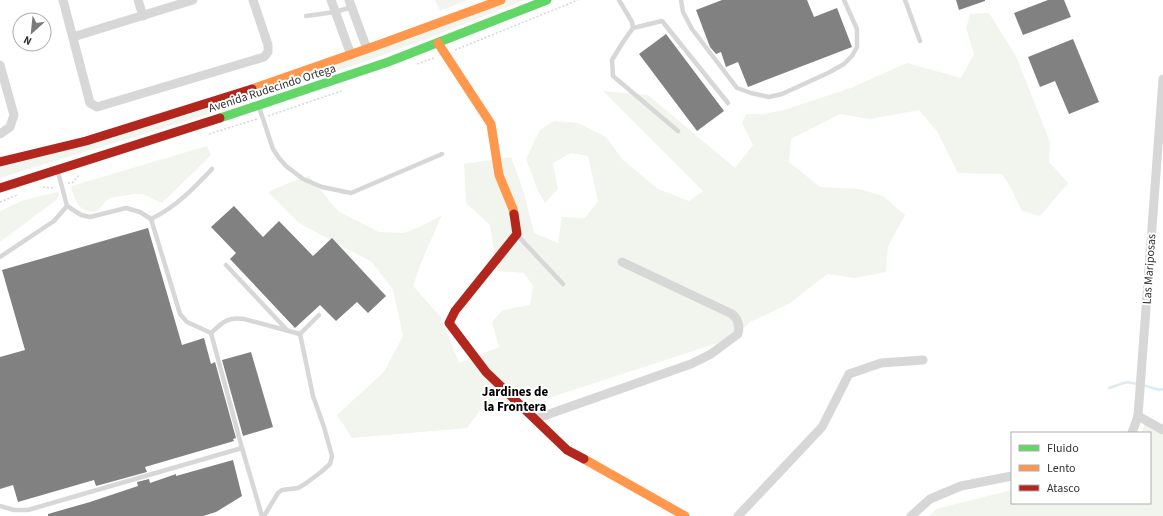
<svg xmlns="http://www.w3.org/2000/svg" width="1163" height="516" font-family="'Source Sans 3',sans-serif">
  <rect width="100%" height="100%" fill="#fff"/>
  <g fill="#f1f5ed">
    <polygon points="435,0 468,0 440,11"/>
    <path d="M508,0H525C446,32 367,62 286,89C191,121 95,148 0,178V166L458,20Z"/>
    <polygon points="989,13 1016,56 1050,142 1049,162 1068,183 1040,216 1022,211 1010,186 1002,174 958,173 937,131 919,110 870,119 840,114 791,139 789,162 820,187 859,189 883,196 905,215 888,246 886,272 855,278 827,274 789,304 750,322 733,338 530,404 481,409 467,428 352,438 337,415 384,372 403,336 393,290 372,262 299,223 268,192 291,182 309,176 338,211 379,232 403,233 422,226 442,215 420,265 413,286 440,316 459,363 499,347 492,322 503,310 530,305 533,286 524,273 497,271 490,225 466,203 464,164 511,157 523,190 534,233 558,243 562,217 585,218 598,201 588,156 571,153 553,163 558,189 545,203 538,191 526,159 540,130 554,121 578,123 606,137 623,160 658,189 689,201 703,191 603,91 648,95 735,168 753,145 742,123 746,114 764,114 784,110 848,89 907,63 961,78 974,54 966,28 970,14"/>
    <path d="M207,146L211,155L162,203L142,194H134L110,198L106,201L97,211C80,215 74,199 71,187L75,185Z"/>
    <polygon points="58,192 59,195 56,200 0,242 0,211 24,200"/>
    <polygon points="1145,423 1163,435 1163,516 929,516 936,509 1012,490 1012,503 1150,503 1150,433 1142,433"/>
  </g>
  <g fill="none" stroke-linecap="round" stroke-linejoin="round">
    <g stroke="#ddebf3" stroke-width="2.5">
      <polyline points="1142,385 1160,390 1163,389"/>
      <polyline points="1109,388 1127,382 1137,384"/>
    </g>
  </g>
  <g fill="#818181">
    <polygon points="722,0 807,0 814,17 837,8 852,47 748,87 738,62 726,67 721,52 716,54 710,47 696,10"/>
    <polygon points="956,0 985,0 985,1 959,10"/>
    <polygon points="1048,0 1064,0 1071,17 1023,35 1014,13"/>
    <polygon points="666,34 724,111 697,131 639,54"/>
    <polygon points="1073,39 1099,102 1069,114 1055,81 1040,87 1028,57"/>
    <polygon points="234,206 263,237 279,221 313,256 332,238 386,296 368,313 357,302 336,321 320,305 295,328 230,259 236,253 211,227"/>
    <polygon points="148,228 182,345 204,338 211,364 215,362 236,438 233,439 234,441 145,467 147,472 96,486 94,480 18,502 13,485 0,489 0,357 25,350 2,270"/>
    <polygon points="251,352 273,427 243,436 222,360"/>
    <polygon points="233,460 242,496 216,512 203,516 48,516 48,514 90,502 138,486 137,482 149,479 150,483 176,474 176,476"/>
  </g>
  <g fill="none" stroke-linecap="round" stroke-linejoin="round">
    <g stroke="#d6d6d6" stroke-width="1.5" stroke-dasharray="2 2" stroke-linecap="butt">
      <polyline points="455,50 578,0"/>
      <polyline points="417,64 434,58"/>
      <polyline points="268,116 344,90"/>
      <polyline points="209,134 257,119"/>
      <polyline points="68,183 72,183 79,175"/>
      <polyline points="43,187 50,188 55,187"/>
      <polyline points="0,202 17,195"/>
    </g>
    <g stroke="#d7d7d7" stroke-width="4.5">
      <polyline points="619,0 632,22 633,28 623,42 612,60 613,76 678,131"/>
      <polyline points="681,0 683,12 692,29 737,88 751,93 769,97 782,94 828,73 844,64 852,56 857,47 857,29 844,0"/>
      <polyline points="905,0 920,41"/>
      <polyline points="306,16 335,12 352,7"/>
      <polyline points="633,28 662,21 728,103"/>
      <polyline points="259,107 273,149 279,158 286,166 303,179 322,187 351,193 442,154"/>
      <polyline points="67,206 81,215 90,217 126,208 140,212 151,219 180,314 187,322 211,333 242,448"/>
      <path d="M151,219C176,207 194,188 212,169"/>
      <polyline points="518,236 563,284"/>
      <polyline points="0,257 54,221 67,206 58,172"/>
      <polyline points="226,265 287,330"/>
      <path d="M211,333C223,322 227,317 244,319L300,334"/>
      <polyline points="0,506 14,510 28,510 242,448 262,516"/>
      <polyline points="264,516 278,493 282,490 298,488 305,484 321,472 330,464 332,456 324,427 313,396 300,334 319,315"/>
    </g>
    <g stroke="#d7d7d7" stroke-width="9">
      <polyline points="63,0 90,103 97,107 264,57 268,52 268,45 253,0"/>
      <polyline points="138,0 143,16"/>
      <polyline points="331,0 351,55"/>
      <polyline points="349,0 367,49"/>
      <polyline points="73,37 193,0"/>
      <polyline points="0,65 14,115 10,127 0,134"/>
      <polyline points="1138,416 1163,430"/>
      <path d="M535,419L691,364L711,354L738,334C740,326 738,319 732,314L622,262"/>
      <polyline points="1132,433 1138,416 1163,79"/>
      <polyline points="738,516 822,427 849,374 881,363 923,360"/>
      <polyline points="911,516 930,499 961,486 1012,476"/>
    </g>
    <polyline stroke="#63d668" stroke-width="9" points="220,118 388,62 547,0"/>
    <g stroke="#ff974d" stroke-width="9">
      <polyline points="438,43 491,124 499,175 513,209 514,214"/>
      <polyline points="252,89 378,45 501,0"/>
      <polyline points="584,459 685,516"/>
    </g>
    <g stroke="#b3261e" stroke-width="9">
      <polyline points="0,162 86,141 252,89"/>
      <polyline points="0,188 220,118"/>
      <polyline points="514,214 517,234 455,311 449,323 486,372 567,450 584,459"/>
    </g>
  </g>
  <g text-anchor="middle" stroke-width="4" stroke-linejoin="round" paint-order="stroke">
    <g font-size="12" fill="#333" stroke="#fff">
      <text transform="translate(272 88) rotate(-18)" y="4">Avenida Rudecindo Ortega</text>
      <text transform="translate(1149 269) rotate(-86)" y="4">Las Mariposas</text>
    </g>
    <g font-size="13" font-weight="bold" fill="#000" stroke="#fff">
      <text x="515" y="396">Jardines de<tspan x="515" dy="15">la Frontera</tspan></text>
    </g>
  </g>
  <rect x="1011" y="432" width="140" height="72" fill="#ffffff" stroke="#adadad"/>
  <rect x="1019" y="445" width="20" height="6" fill="#63d668" stroke="#adadad"/>
  <text x="1047" y="452" font-size="12" fill="#333333">Fluido</text>
  <rect x="1019" y="465" width="20" height="6" fill="#ff974d" stroke="#adadad"/>
  <text x="1047" y="472" font-size="12" fill="#333333">Lento</text>
  <rect x="1019" y="485" width="20" height="6" fill="#b3261e" stroke="#adadad"/>
  <text x="1047" y="492" font-size="12" fill="#333333">Atasco</text>
  <g transform="translate(32 32) rotate(207)"><circle r="19" fill="#ffffff" stroke="#adadad"/>
  <path d="M0-3L7 15L0 10L-7 15Z" fill="#7a7a7a"/>
  <text y="-6" font-size="11" font-weight="bold" text-anchor="middle" fill="#333333">N</text>
  </g>
</svg>
